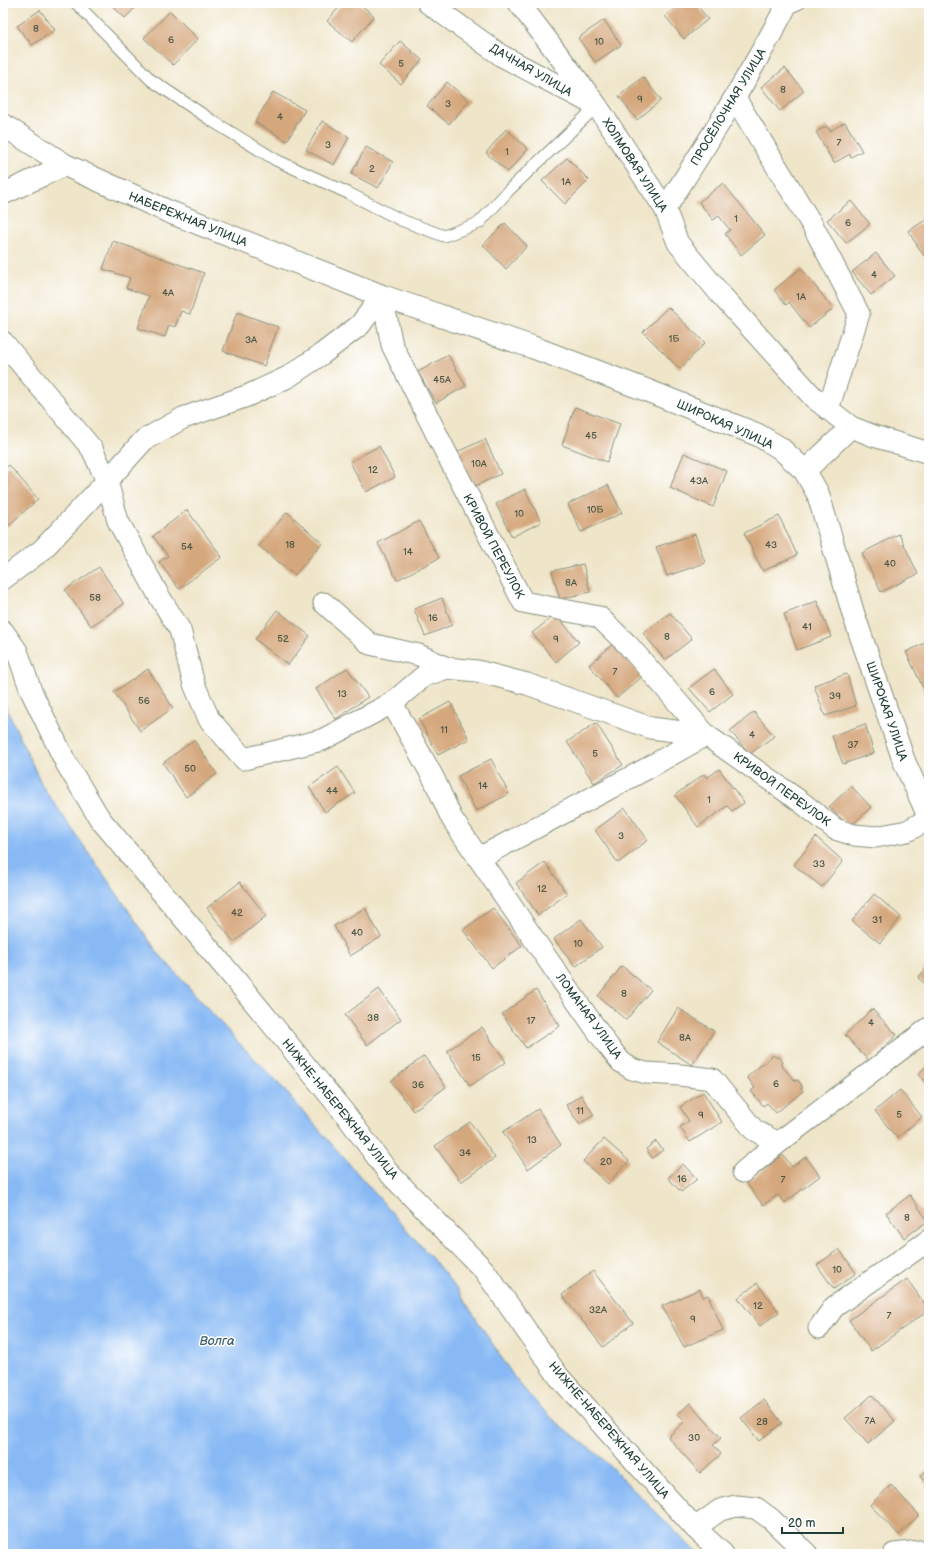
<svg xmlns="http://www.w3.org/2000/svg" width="932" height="1557" font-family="'Balsamiq Sans',sans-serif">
  <rect width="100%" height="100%" fill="#fff"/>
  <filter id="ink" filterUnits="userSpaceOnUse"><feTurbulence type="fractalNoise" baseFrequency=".025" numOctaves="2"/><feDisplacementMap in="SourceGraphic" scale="8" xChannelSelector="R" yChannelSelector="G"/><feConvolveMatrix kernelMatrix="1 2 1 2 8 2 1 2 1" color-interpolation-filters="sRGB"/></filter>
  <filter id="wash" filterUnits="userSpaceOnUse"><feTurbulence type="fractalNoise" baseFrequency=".012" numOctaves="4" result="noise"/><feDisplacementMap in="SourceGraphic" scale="16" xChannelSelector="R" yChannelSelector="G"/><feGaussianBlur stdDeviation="0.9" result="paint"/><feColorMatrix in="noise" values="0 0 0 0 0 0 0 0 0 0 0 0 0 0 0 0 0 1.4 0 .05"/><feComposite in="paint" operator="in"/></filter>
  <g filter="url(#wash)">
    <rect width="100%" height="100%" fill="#efe5c9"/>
    <polygon fill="#88b9f4" stroke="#547b94" points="3,701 43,787 158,953 237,1041 279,1084 436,1263 459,1292 514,1377 530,1396 553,1419 603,1459 698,1554 3,1554"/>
    <g id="blocks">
      <g fill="#d5a77d">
        <polygon points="109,3 140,3 125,18"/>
        <polygon points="343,3 359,3 374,16 352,42 327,21"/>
        <polygon points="681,3 695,3 708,19 684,39 665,16"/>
        <polygon points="40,10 55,30 32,45 17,26"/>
        <polygon points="170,11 198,39 173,65 144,38"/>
        <polygon points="604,20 621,45 595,62 578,38"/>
        <polygon points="400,41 422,60 401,84 379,65"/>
        <polygon points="785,68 804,91 780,111 761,87"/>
        <polygon points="643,77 661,100 637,120 619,96"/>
        <polygon points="447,82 469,101 449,124 427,106"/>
        <polygon points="273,92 305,110 287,141 255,122"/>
        <polygon points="322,121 349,137 334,165 306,150"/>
        <polygon points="845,122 862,151 851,157 850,154 834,163 816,132 827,126 830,131"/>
        <polygon points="506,129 528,149 508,172 486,153"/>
        <polygon points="366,147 393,162 378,188 351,174"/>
        <polygon points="567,158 589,180 565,204 542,181"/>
        <polygon points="723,183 765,235 741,255 725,234 730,230 719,216 713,220 699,202"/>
        <polygon points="851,201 870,224 846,243 827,220"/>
        <polygon points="929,218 929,253 924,256 908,231"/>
        <polygon points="505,223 527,246 506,269 483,245"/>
        <polygon points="113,241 204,273 190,314 181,311 175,327 169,325 165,337 138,328 149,296 126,288 130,278 103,269"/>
        <polygon points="876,253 895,276 871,295 852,272"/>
        <polygon points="801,268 833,309 809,328 789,302 786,305 774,290"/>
        <polygon points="668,307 705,343 680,369 643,332"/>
        <polygon points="237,312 278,327 264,366 223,351"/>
        <polygon points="448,355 466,386 436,403 418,372"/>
        <polygon points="575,407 620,424 607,462 562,445"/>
        <polygon points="485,439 501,474 473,487 457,452"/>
        <polygon points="379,446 395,477 366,492 350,462"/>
        <polygon points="684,453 727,471 713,507 670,488"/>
        <polygon points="9,465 38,499 7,527 3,523 3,470"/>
        <polygon points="608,485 622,513 581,532 568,504"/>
        <polygon points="525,489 541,522 512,537 496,504"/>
        <polygon points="187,510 222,557 179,589 159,562 168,556 153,536"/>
        <polygon points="287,512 322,543 295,575 259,546"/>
        <polygon points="779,516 797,555 763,571 744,533"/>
        <polygon points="419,521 439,558 397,580 378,543"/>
        <polygon points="695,534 705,563 667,576 656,547"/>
        <polygon points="899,534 918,574 881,592 862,553"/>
        <polygon points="583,564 590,592 560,599 552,571"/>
        <polygon points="99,567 124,604 91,626 65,590"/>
        <polygon points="442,598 452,625 425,636 414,609"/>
        <polygon points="817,601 831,637 797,650 784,614"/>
        <polygon points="277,610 310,636 288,665 255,639"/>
        <polygon points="670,613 692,639 665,660 643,633"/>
        <polygon points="556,614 579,642 556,662 532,633"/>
        <polygon points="929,641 929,700 906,652"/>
        <polygon points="613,644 642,677 617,698 589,665"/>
        <polygon points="347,668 368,697 336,719 316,689"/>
        <polygon points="148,669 173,708 140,731 114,692"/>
        <polygon points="714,669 733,694 710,712 689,688"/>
        <polygon points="847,674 856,706 825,716 814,685"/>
        <polygon points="450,702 469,739 438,755 419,719"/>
        <polygon points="754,712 774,736 750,754 730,731"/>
        <polygon points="596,723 623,765 594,783 567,742"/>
        <polygon points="865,724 874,753 843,764 832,736"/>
        <polygon points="194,740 217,774 186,797 163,763"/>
        <polygon points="491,759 509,794 476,811 458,776"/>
        <polygon points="338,767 355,793 325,812 309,787"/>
        <polygon points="719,769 744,803 732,811 727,806 698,827 675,795 704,774 707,778"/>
        <polygon points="851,786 871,807 850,827 829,807"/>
        <polygon points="625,808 648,840 618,863 595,830"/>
        <polygon points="816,837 843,861 822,887 794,865"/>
        <polygon points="545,862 567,894 538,915 516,883"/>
        <polygon points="240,882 266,916 234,942 207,908"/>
        <polygon points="874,894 901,917 880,943 852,921"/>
        <polygon points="365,908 381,937 350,956 334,926"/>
        <polygon points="493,908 522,946 492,968 463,930"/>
        <polygon points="581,919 602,947 575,967 554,939"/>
        <polygon points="929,965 929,987 918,978"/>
        <polygon points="622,966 651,990 626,1020 598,996"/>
        <polygon points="379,989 401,1019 367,1045 345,1015"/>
        <polygon points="536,990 560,1026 526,1048 502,1014"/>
        <polygon points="678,1008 714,1031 692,1065 657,1042"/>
        <polygon points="872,1009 897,1035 869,1061 845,1035"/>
        <polygon points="482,1027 506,1062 470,1086 447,1051"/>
        <polygon points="773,1055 775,1057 779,1057 783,1062 781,1065 795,1081 798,1080 802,1086 801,1089 803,1091 776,1113 767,1103 763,1106 751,1091 755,1088 747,1077"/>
        <polygon points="424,1056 446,1087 413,1111 391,1081"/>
        <polygon points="929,1064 929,1087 918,1074"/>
        <polygon points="900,1090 922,1117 897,1138 875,1111"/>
        <polygon points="703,1092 722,1122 690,1142 680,1127 689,1121 680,1107"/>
        <polygon points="581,1095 594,1115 579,1124 566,1105"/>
        <polygon points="538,1109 561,1145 528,1169 503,1132"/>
        <polygon points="470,1122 495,1158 461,1182 435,1146"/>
        <polygon points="604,1139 629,1161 608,1184 583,1161"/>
        <polygon points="656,1141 663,1150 652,1158 646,1149"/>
        <polygon points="783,1155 792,1167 806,1157 820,1176 784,1203 778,1195 763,1205 746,1183"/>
        <polygon points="683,1164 697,1179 681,1192 668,1178"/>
        <polygon points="910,1195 928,1221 904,1238 886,1213"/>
        <polygon points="839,1249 856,1273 834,1289 817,1265"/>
        <polygon points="593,1271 633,1323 603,1347 562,1295"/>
        <polygon points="907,1279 929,1310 871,1351 849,1320"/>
        <polygon points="757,1283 779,1312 760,1326 738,1298"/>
        <polygon points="700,1289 703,1297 708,1295 723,1330 684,1347 662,1306"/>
        <polygon points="872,1395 895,1421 868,1444 845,1418"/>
        <polygon points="764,1400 782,1423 759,1441 741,1418"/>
        <polygon points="690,1403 721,1438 713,1445 721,1454 700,1473 668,1437 685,1421 678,1414"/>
        <polygon points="929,1469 929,1486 920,1476"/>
        <polygon points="891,1485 919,1515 899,1535 870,1505"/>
      </g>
    </g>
  </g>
  <g filter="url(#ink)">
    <use href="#blocks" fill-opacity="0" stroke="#87917e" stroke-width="1"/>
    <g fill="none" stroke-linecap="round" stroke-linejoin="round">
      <g stroke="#87917e" stroke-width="13">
        <g id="service">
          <polyline points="76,3 151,80 214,122 276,160 348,193 401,220 444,236 479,223 509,190 597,106"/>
          <polyline points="784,10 800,3"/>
        </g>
      </g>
      <g stroke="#87917e" stroke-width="23">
        <g id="minor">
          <polyline points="428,3 502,56 591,103"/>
          <polyline points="519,3 597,106 665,209 678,243 721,295 814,398 851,427 874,436 929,453"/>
          <polyline points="735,98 814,228 859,314 828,409"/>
          <polyline points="3,194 65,165"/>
          <path d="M665,209C707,144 748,79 784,10V3"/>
          <polyline points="382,296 392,345 441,443 523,602 599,617 628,645 706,735 801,802 835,829 854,835 876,837 907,831 929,819"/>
          <polyline points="3,342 92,449 107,481 118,521 159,596 180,630 194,684 209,719 244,759 322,740 392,703 424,676 447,668"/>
          <polyline points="805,471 851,427"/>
          <polyline points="3,579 42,550 107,481 144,440 183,418 247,396 288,377 322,354 360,325 382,296"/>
          <polyline points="324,603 370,644 419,655 447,668 477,671 527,684 651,728 706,735"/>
          <polyline points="3,631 17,651 31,691 66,763 100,819 244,990 346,1115 388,1172 484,1270 559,1377 695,1528 723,1554"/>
          <polyline points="392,703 434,779 452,819 561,979 608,1046 621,1062 632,1069 646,1073 680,1075 712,1079 754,1130 778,1143 929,1028"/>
          <polyline points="479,858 646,769 706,735"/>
          <polyline points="743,1172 778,1143"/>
          <polyline points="819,1328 834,1307 929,1240"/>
          <polyline points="695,1528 720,1510 736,1506 756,1508 771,1519 807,1554"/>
          <polyline points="894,1554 929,1550"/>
        </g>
      </g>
      <g stroke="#87917e" stroke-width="24">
        <polyline id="tertiary" points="3,125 65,165 167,211 382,296 532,347 646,390 758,435 780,448 805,471 818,494 854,616 904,761 929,817"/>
      </g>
      <use href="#service" stroke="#fff" stroke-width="11"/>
      <use href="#minor" stroke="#fff" stroke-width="21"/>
      <use href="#tertiary" stroke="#fff" stroke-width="22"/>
    </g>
  </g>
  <g text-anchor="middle" stroke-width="3" stroke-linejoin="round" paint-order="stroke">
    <g font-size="10" fill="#4c5846">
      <text x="36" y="32">8</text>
      <text x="171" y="43">6</text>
      <text x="599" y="45">10</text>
      <text x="401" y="67">5</text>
      <text x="783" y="93">8</text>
      <text x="640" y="102">9</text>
      <text x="448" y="107">3</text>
      <text x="280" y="120">4</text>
      <text x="839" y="146">7</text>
      <text x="328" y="148">3</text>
      <text x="507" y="155">1</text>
      <text x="372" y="172">2</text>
      <text x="566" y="185">1А</text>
      <text x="736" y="222">1</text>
      <text x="848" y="226">6</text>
      <text x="874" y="278">4</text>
      <text x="168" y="296">4А</text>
      <text x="801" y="300">1А</text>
      <text x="674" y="342">1Б</text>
      <text x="251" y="343">3А</text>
      <text x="442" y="383">45А</text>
      <text x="591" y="439">45</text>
      <text x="479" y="467">10А</text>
      <text x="373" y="473">12</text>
      <text x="699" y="484">43А</text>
      <text x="595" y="513">10Б</text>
      <text x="519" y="517">10</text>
      <text x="290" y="548">18</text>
      <text x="771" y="548">43</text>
      <text x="187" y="550">54</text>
      <text x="408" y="555">14</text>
      <text x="890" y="567">40</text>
      <text x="571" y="586">8А</text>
      <text x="95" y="601">58</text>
      <text x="433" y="621">16</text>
      <text x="807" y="630">41</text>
      <text x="667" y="640">8</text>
      <text x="283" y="642">52</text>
      <text x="556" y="642">9</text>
      <text x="615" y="675">7</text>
      <text x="712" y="695">6</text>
      <text x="342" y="697">13</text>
      <text x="835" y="699">39</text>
      <text x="144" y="704">56</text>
      <text x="444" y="733">11</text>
      <text x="752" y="738">4</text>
      <text x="853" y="748">37</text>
      <text x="595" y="757">5</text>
      <text x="190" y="772">50</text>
      <text x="483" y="789">14</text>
      <text x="332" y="794">44</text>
      <text x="709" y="803">1</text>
      <text x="621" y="839">3</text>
      <text x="819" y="867">33</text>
      <text x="542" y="892">12</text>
      <text x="237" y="916">42</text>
      <text x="877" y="923">31</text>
      <text x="357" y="936">40</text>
      <text x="578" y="947">10</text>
      <text x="624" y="997">8</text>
      <text x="373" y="1021">38</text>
      <text x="531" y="1024">17</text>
      <text x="871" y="1026">4</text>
      <text x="685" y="1041">8А</text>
      <text x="476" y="1061">15</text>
      <text x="776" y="1087">6</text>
      <text x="418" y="1088">36</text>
      <text x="580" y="1114">11</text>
      <text x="701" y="1118">9</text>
      <text x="899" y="1118">5</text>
      <text x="532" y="1143">13</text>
      <text x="465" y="1156">34</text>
      <text x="606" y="1165">20</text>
      <text x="682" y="1182">16</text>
      <text x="783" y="1183">7</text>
      <text x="907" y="1221">8</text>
      <text x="837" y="1273">10</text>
      <text x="758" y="1309">12</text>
      <text x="598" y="1313">32А</text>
      <text x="889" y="1319">7</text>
      <text x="693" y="1322">9</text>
      <text x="870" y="1424">7А</text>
      <text x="762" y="1425">28</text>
      <text x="694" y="1441">30</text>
    </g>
    <g font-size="12" fill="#1f3d34" stroke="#fff">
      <text transform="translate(531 70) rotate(30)" y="4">ДАЧНАЯ УЛИЦА</text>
      <text transform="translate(728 107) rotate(-59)" y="4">ПРОСЁЛОЧНАЯ УЛИЦА</text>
      <text transform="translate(635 165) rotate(57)" y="4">ХОЛМОВАЯ УЛИЦА</text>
      <text transform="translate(188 219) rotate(22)" y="4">НАБЕРЕЖНАЯ УЛИЦА</text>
      <text transform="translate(725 424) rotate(24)" y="4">ШИРОКАЯ УЛИЦА</text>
      <text transform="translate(494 546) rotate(62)" y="4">КРИВОЙ ПЕРЕУЛОК</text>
      <text transform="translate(887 711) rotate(71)" y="4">ШИРОКАЯ УЛИЦА</text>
      <text transform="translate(782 789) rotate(36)" y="4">КРИВОЙ ПЕРЕУЛОК</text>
      <text transform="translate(589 1016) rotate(54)" y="4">ЛОМАНАЯ УЛИЦА</text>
      <text transform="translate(340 1109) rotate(51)" y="4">НИЖНЕ-НАБЕРЕЖНАЯ УЛИЦА</text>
      <text transform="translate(609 1430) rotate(49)" y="4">НИЖНЕ-НАБЕРЕЖНАЯ УЛИЦА</text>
    </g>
    <g font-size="13" font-style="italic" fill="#3e626e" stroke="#fff">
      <text x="217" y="1345">Волга</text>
    </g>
  </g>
  <rect width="932" height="1557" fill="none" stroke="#fff" stroke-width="16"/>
  <path d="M782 1527v6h61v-6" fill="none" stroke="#1f3d34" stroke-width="2"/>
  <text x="788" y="1527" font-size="12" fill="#1f3d34" stroke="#ffffff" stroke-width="3" paint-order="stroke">20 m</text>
</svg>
